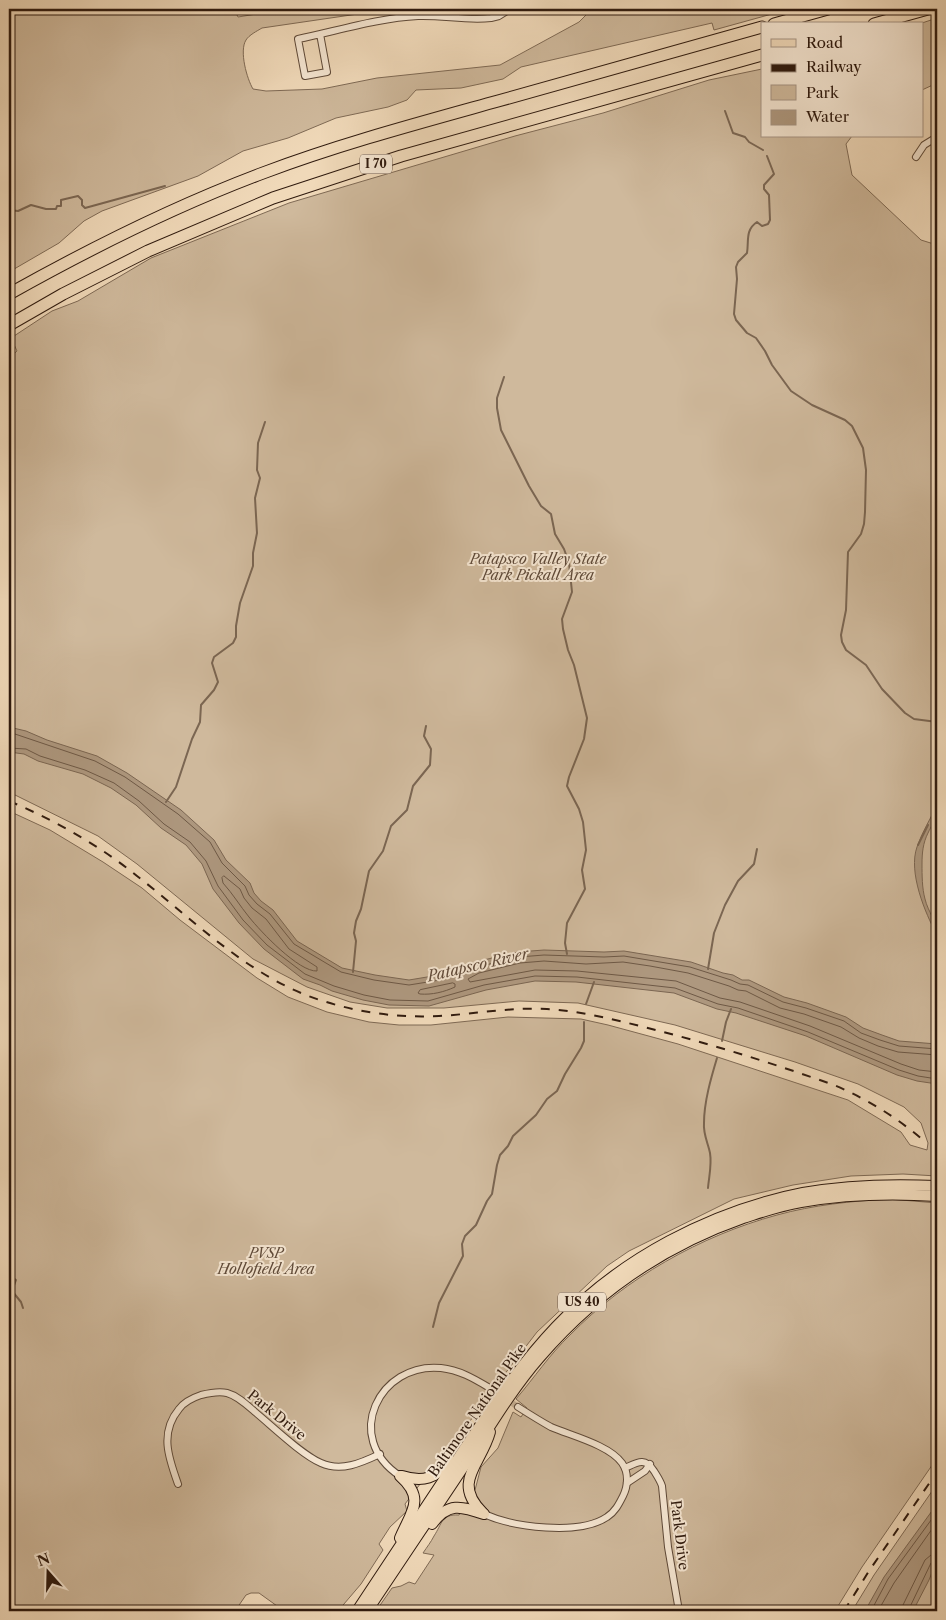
<svg xmlns="http://www.w3.org/2000/svg" width="946" height="1620" font-family="'Libre Caslon Text',serif">
  <rect width="100%" height="100%" fill="#f0d9b9"/>
  <filter id="stains"><feTurbulence type="fractalNoise" baseFrequency=".004" numOctaves="4"/><feColorMatrix values="0 0 0 0 .2 0 0 0 0 .09 0 0 0 0 .02 0 0 0 .5 -.17"/></filter>
  <radialGradient id="worn" r=".72"><stop offset=".6" stop-color="#630" stop-opacity="0"/><stop offset="1" stop-color="#630" stop-opacity=".3"/></radialGradient>
  <g fill="#cfb99c" stroke="#7f6a55">
    <path d="M9,9H234L238,17L287,9H392L262,28C257,31 249,35 246,40C239,51 247,79 253,89L266,91L322,89L377,78L500,65L579,22L592,9H790L714,30L712,23L521,67L503,79L461,88L416,90L407,100L388,107L336,118L288,138L243,151L198,176L102,211L84,221L59,243L9,272Z"/>
    <polygon points="937,18 937,83 922,90 922,24 919,24"/>
    <polygon points="762,69 762,136 852,136 846,144 852,175 921,240 937,245 937,1176 903,1174 851,1176 793,1185 734,1199 629,1251 607,1266 537,1332 497,1384 441,1461 433,1467 405,1504 407,1511 390,1527 379,1544 383,1550 361,1584 338,1611 284,1611 259,1593 251,1593 246,1595 235,1611 9,1611 9,811 50,830 103,862 142,888 180,920 257,978 288,997 327,1012 369,1022 399,1025 431,1025 508,1017 581,1019 608,1025 678,1044 848,1100 901,1132 910,1145 927,1150 928,1143 921,1123 904,1107 858,1084 795,1062 675,1025 578,1003 519,1001 444,1008 387,1008 350,1002 307,987 253,959 137,864 98,836 9,792 9,358 17,351 11,338 52,311 78,301 151,258 289,203 515,136 603,113 709,80"/>
    <path d="M889,1199L937,1203V1458L862,1567L835,1611H376L392,1588L401,1586L409,1582L415,1584L434,1555L423,1553C427,1547 431,1542 434,1536C442,1524 441,1514 459,1515L475,1490L481,1467L498,1448L513,1412L521,1417L527,1408L516,1399C534,1378 550,1354 570,1335C626,1278 700,1236 777,1215C813,1205 852,1201 889,1199Z"/>
    <polygon points="937,1484 937,1611 852,1611 874,1575"/>
  </g>
  <g fill="#ae987f" stroke="#7b6652">
    <polygon points="9,727 26,731 47,740 97,756 127,773 181,810 214,840 226,860 250,883 254,893 261,901 273,910 297,941 342,968 375,975 409,980 439,975 457,970 475,962 518,952 544,950 604,952 624,951 691,962 723,973 733,975 742,980 749,980 784,997 807,1003 846,1017 863,1028 882,1035 899,1041 937,1044 937,1084 917,1081 897,1075 806,1036 736,1013 717,1009 674,993 576,982 535,981 486,990 429,1006 389,1005 363,1000 332,991 320,985 303,979 264,949 239,923 213,889 202,864 186,845 161,828 136,805 111,788 83,774 38,761 24,754 9,752"/>
    <path d="M937,805C937,824 935,818 928,833C923,843 922,853 922,864C922,875 922,888 925,899C928,912 937,921 937,935C925,913 908,872 917,847C922,832 931,818 937,805Z"/>
    <polygon points="937,1504 937,1560 929,1580 914,1609 912,1611 865,1611 884,1577"/>
  </g>
  <g fill="none" stroke-linecap="round" stroke-linejoin="round">
    <g stroke="#6e5946" stroke-width="1">
      <polyline points="9,732 95,761 125,777 178,814 210,842 222,863 245,886 249,895 257,904 270,914 294,944 341,972 374,980 409,985 440,980 459,974 477,967 519,957 544,955 604,957 624,956 690,967 731,980 740,984 748,985 783,1002 806,1008 844,1021 861,1033 880,1040 899,1046 937,1049"/>
      <polyline points="9,748 26,749 40,756 85,770 114,783 139,801 164,824 190,842 206,861 218,886 243,920 267,945 305,974 334,986 364,995 390,1000 428,1001 484,985 535,976 577,977 675,988 718,1004 738,1008 808,1032 899,1070 918,1076 937,1079"/>
      <path d="M224,876L240,889L244,898L252,908L266,919L289,949L317,967V971C299,972 261,932 249,917C240,906 233,894 223,883L222,878Z"/>
      <path d="M453,983L455,984V987C444,992 432,995 420,994L418,993L420,990Z"/>
      <polyline points="937,1055 898,1052 878,1046 859,1038 841,1027 804,1014 780,1008 746,991 738,990 729,986 688,973 650,966 623,962 586,964 544,961 520,963 479,973 468,979 470,982 535,970 577,971 676,981 720,998 740,1002 810,1026 901,1064 919,1070 937,1072"/>
      <polyline points="871,1611 888,1579 937,1512"/>
      <polyline points="878,1611 894,1583 937,1522"/>
      <polyline points="902,1611 903,1605 925,1560 931,1555 937,1554"/>
      <polyline points="908,1611 931,1563 937,1560"/>
    </g>
    <g stroke="#7b6652" stroke-width="2">
      <polyline points="728,14 730,9"/>
      <polyline points="725,111 733,133 745,137 749,142 763,150"/>
      <path d="M767,156L774,174L764,185V189L769,195L770,220L768,224L762,226L757,222C745,230 749,241 747,253L738,262L736,267L737,279L734,314L736,320L747,333L756,338L765,351L772,365L791,391L812,405L845,420L852,426L863,448L866,470L865,512L864,524L861,534L848,552L846,610L841,635L842,642L846,650L866,665L882,689L905,713L914,719L937,722"/>
      <polyline points="9,210 18,211 31,205 46,209 56,209 57,206 61,206 61,200 78,196 82,200 82,205 85,208 165,186"/>
      <polyline points="504,377 497,398 497,408 501,430 529,486 541,506 551,514 555,534 564,549 569,563 572,592 562,619 563,629 568,650 574,665 587,718 584,739 569,777 567,786 579,809 583,822 586,850 582,870 585,889 567,923 565,943 567,954"/>
      <polyline points="166,802 176,787 192,739 200,722 201,705 214,690 218,682 212,663 214,657 233,643 236,637 236,626 240,603 253,566 253,553 257,533 255,498 260,478 257,470 258,443 265,422"/>
      <polyline points="918,845 928,825"/>
      <polyline points="708,969 714,933 725,905 738,881 754,864 757,849"/>
      <polyline points="353,972 356,941 354,933 356,921 361,909 369,871 383,851 391,826 407,810 413,786 430,765 431,749 424,736 426,726"/>
      <polyline points="586,1004 594,982"/>
      <polyline points="722,1041 726,1022 731,1009"/>
      <path d="M708,1188C709,1176 712,1165 710,1153C708,1143 703,1134 704,1123C704,1102 711,1078 717,1058"/>
      <polyline points="9,1275 16,1280 12,1291 21,1302 23,1308"/>
      <polyline points="433,1327 439,1303 463,1256 462,1244 465,1236 476,1225 487,1201 492,1194 497,1165 500,1155 508,1146 513,1136 536,1115 547,1099 557,1091 565,1074 581,1048 584,1041 584,1022"/>
    </g>
    <polyline stroke="#c9b397" stroke-width="6" stroke-dasharray="6 3" stroke-linecap="butt" points="488,1387 518,1407"/>
    <g stroke="#5f4a39" stroke-width="8">
      <g id="street">
        <path d="M320,34L327,72L305,76L298,39C337,31 378,18 418,16C443,15 467,21 491,18L499,16L510,9"/>
        <polyline points="916,157 924,145 937,137"/>
        <path d="M625,1468C638,1462 645,1457 654,1471C657,1476 660,1480 662,1486L668,1547L679,1611"/>
        <path d="M400,1476C342,1438 379,1362 441,1368C459,1370 473,1378 488,1387"/>
        <polyline points="627,1483 645,1471 650,1464"/>
        <path d="M178,1484C169,1459 159,1433 179,1409C184,1402 192,1398 201,1395C209,1393 219,1391 227,1393C238,1396 247,1405 255,1412C272,1426 302,1455 321,1463C341,1472 361,1463 380,1454"/>
        <path d="M484,1514C513,1527 579,1536 607,1517C615,1512 619,1504 623,1496C628,1486 629,1473 622,1463C609,1445 572,1436 551,1427C540,1421 529,1414 518,1407"/>
      </g>
    </g>
    <g stroke="#2f1a0e" stroke-width="12">
      <g id="primary">
        <path d="M400,1476C426,1499 411,1512 400,1538"/>
        <path d="M402,1476C424,1483 435,1478 451,1461"/>
        <path d="M483,1513C451,1482 481,1465 490,1432"/>
        <path d="M432,1524C448,1502 461,1506 484,1514"/>
        <path d="M357,1611C391,1560 425,1508 459,1457C489,1412 518,1367 556,1327C620,1259 711,1211 803,1193C847,1185 892,1184 937,1186"/>
        <path d="M367,1611C401,1560 436,1508 470,1457C492,1423 513,1388 539,1358C595,1293 663,1246 743,1218C762,1212 782,1205 801,1202C847,1194 892,1193 937,1196"/>
      </g>
    </g>
    <g stroke="#2f1a0e" stroke-width="13">
      <g id="highway">
        <polyline points="774,24 828,9"/>
        <polyline points="874,24 928,9"/>
        <path d="M9,294C91,248 175,206 263,173C340,144 419,123 498,101C586,76 674,52 762,27"/>
        <polyline points="9,325 63,294 148,251 273,198 401,156 762,55"/>
      </g>
    </g>
    <use href="#street" stroke="#f5e6d2" stroke-width="6"/>
    <use href="#primary" stroke="#f0d9b9" stroke-width="10"/>
    <use href="#highway" stroke="#f0d9b9" stroke-width="11"/>
    <g stroke="#2f1a0e" stroke-width="2" stroke-dasharray="9 9" stroke-linecap="butt">
      <path d="M9,801C54,820 99,845 137,876C195,921 251,979 323,1001C361,1013 399,1018 439,1016C475,1014 511,1007 547,1009C580,1011 612,1019 644,1027C708,1043 772,1063 834,1085C867,1099 896,1117 923,1140"/>
      <polyline points="844,1611 869,1571 937,1472"/>
    </g>
  </g>
  <g text-anchor="middle" stroke-width="4" stroke-linejoin="round" paint-order="stroke">
    <g fill="#f5e6d2" stroke="#6a5749" stroke-width="1">
      <rect x="360" y="154.5" width="32" height="19" rx="4"/>
      <rect x="558" y="1292.5" width="48" height="19" rx="4"/>
    </g>
    <g font-size="12" font-weight="bold" fill="#2f1a0e">
      <text x="376" y="168">I 70</text>
      <text x="582" y="1306">US 40</text>
    </g>
    <g font-size="14" font-style="italic" fill="#5f4a39" stroke="#f5e6d2">
      <text x="538" y="564">Patapsco Valley State<tspan x="538" dy="16">Park Pickall Area</tspan></text>
      <text x="266" y="1258">PVSP<tspan x="266" dy="16">Hollofield Area</tspan></text>
    </g>
    <g font-size="14" fill="#2f1a0e" stroke="#f5e6d2">
      <text transform="translate(477 1410) rotate(-55)" y="5">Baltimore National Pike</text>
      <text transform="translate(277 1415) rotate(39)" y="5">Park Drive</text>
      <text transform="translate(680 1535) rotate(83)" y="5">Park Drive</text>
    </g>
    <g font-size="15" font-style="italic" fill="#624c3b" stroke="#f5e6d2">
      <text transform="translate(478 965) rotate(-13)" y="5">Patapsco River</text>
    </g>
  </g>
  <rect width="946" height="1620" fill="none" stroke="#f0d9b9" stroke-width="30"/>
  <rect x="10" y="10" width="926" height="1600" fill="none" stroke="#2f1a0e" stroke-width="2.5"/>
  <rect x="15" y="15" width="916" height="1590" fill="none" stroke="#2f1a0e"/>
  <rect x="761" y="22" width="162" height="115" fill="#f5e6d2" stroke="#a69484"/>
  <rect x="771" y="39" width="25" height="8" fill="#f0d9b9" stroke="#a69484"/>
  <text x="806" y="48" font-size="15" fill="#2f1a0e">Road</text>
  <rect x="771" y="64" width="25" height="8" fill="#2f1a0e" stroke="#a69484"/>
  <text x="806" y="72" font-size="15" fill="#2f1a0e">Railway</text>
  <rect x="771" y="85" width="25" height="15" fill="#cfb99c" stroke="#a69484"/>
  <text x="806" y="98" font-size="15" fill="#2f1a0e">Park</text>
  <rect x="771" y="110" width="25" height="15" fill="#ae987f" stroke="#a69484"/>
  <text x="806" y="122" font-size="15" fill="#2f1a0e">Water</text>
  <g transform="translate(48 1572) rotate(340)" stroke="#f5e6d2" stroke-width="4" paint-order="stroke">
  <path d="M0-4L9 19L0 12L-9 19Z" fill="#2f1a0e"/>
  <text y="-8" font-size="14" font-weight="bold" text-anchor="middle" fill="#2f1a0e">N</text>
  </g>
  <rect width="100%" height="100%" filter="url(#stains)"/>
  <rect width="100%" height="100%" fill="url(#worn)"/>
</svg>
